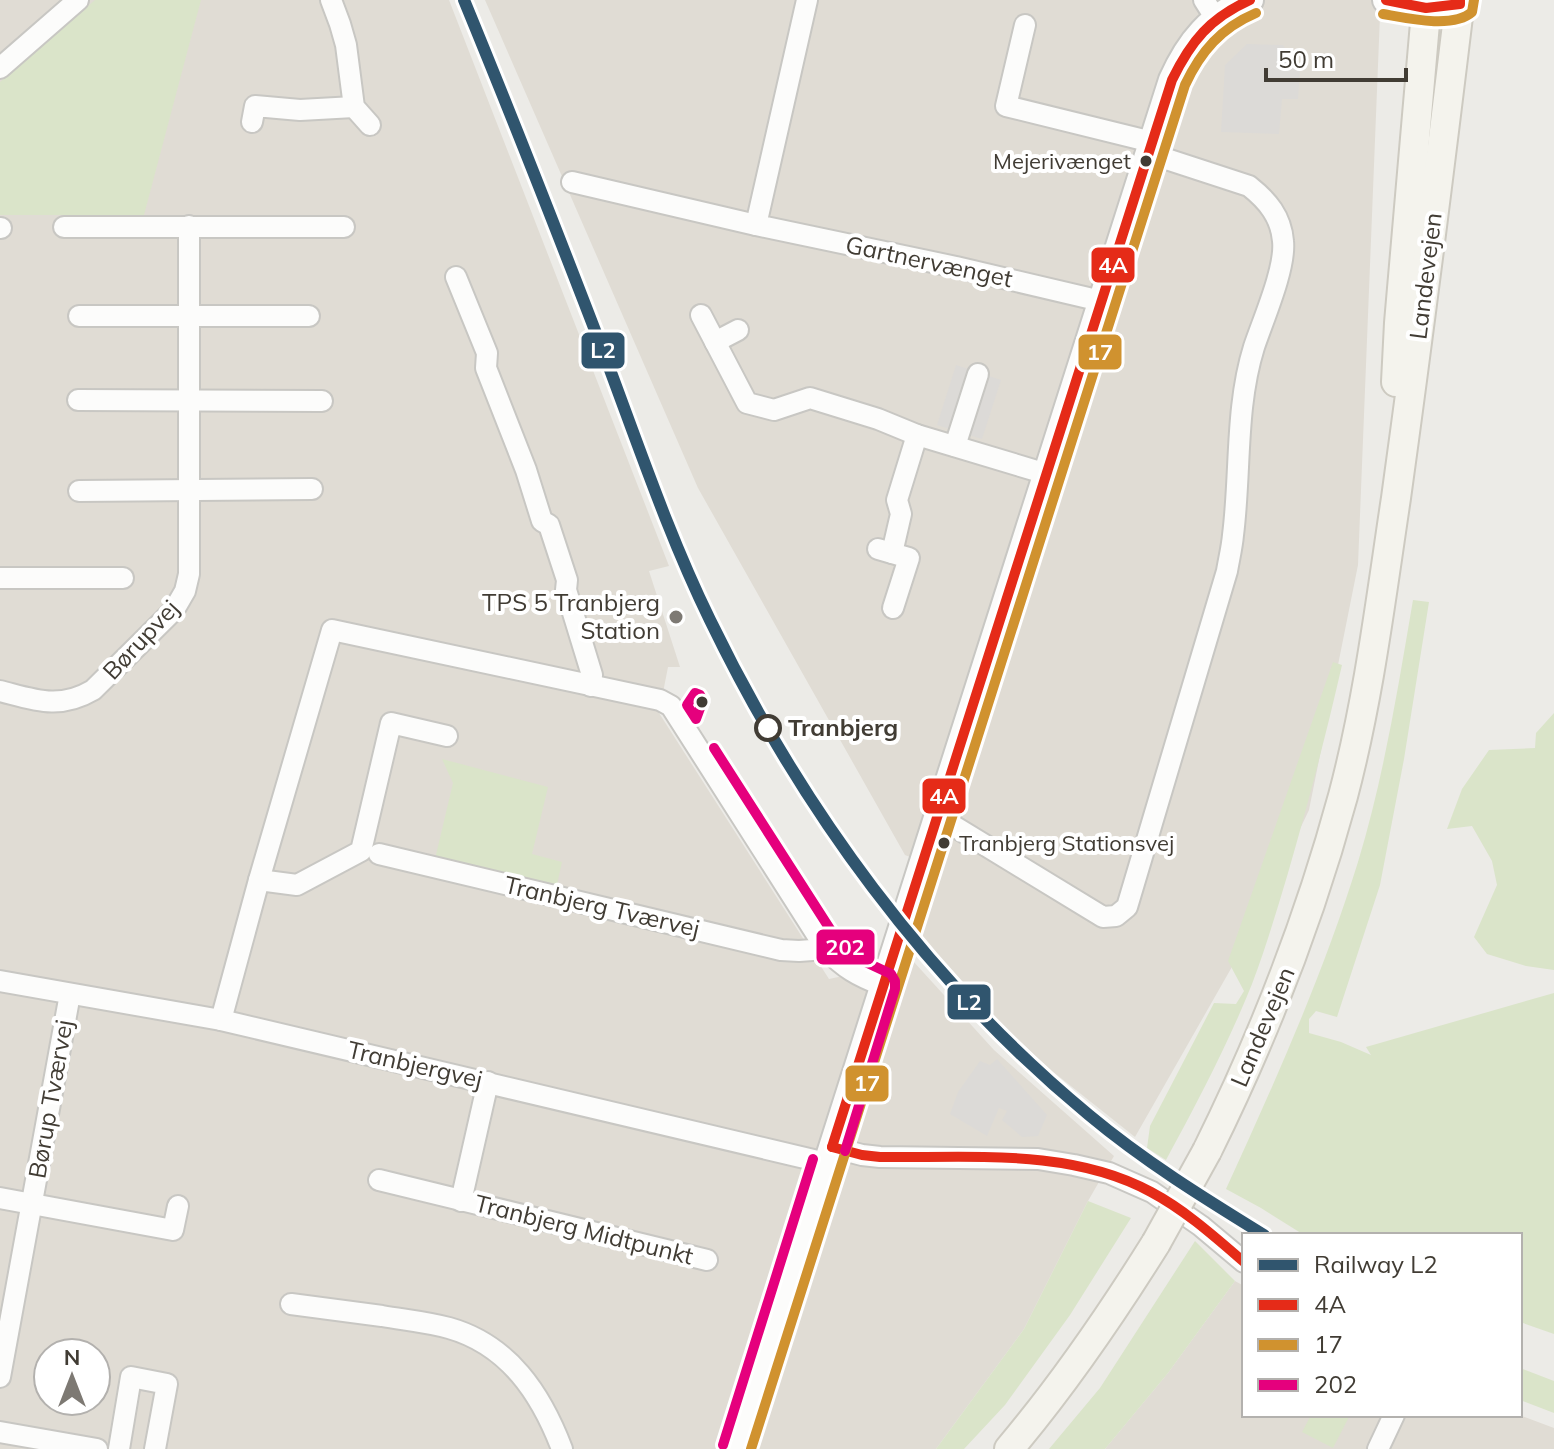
<svg xmlns="http://www.w3.org/2000/svg" width="1554" height="1449" font-family="Mulish,sans-serif">
  <rect width="100%" height="100%" fill="#ecebe7"/>
  <g fill="#e0dcd4" fill-rule="evenodd">
    <path d="M0,0H449L669,566L649,571L680,667H668L659,713L829,979L913,961L994,1050L1114,1156L1088,1201L1024,1329L936,1449H0ZM48,1353H96V1401H48Z"/>
    <polygon points="485,0 1383,0 1380,15 1358,565 1309,810 1245,944 1135,1137 1052,1071 986,1011 918,934 938,868 905,855 698,488"/>
    <polygon points="1235,1281 1244,1286 1244,1415 1519,1415 1554,1428 1554,1449 1105,1449 1168,1373"/>
  </g>
  <g fill="#dae4c9">
    <polygon points="95,0 201,0 144,215 0,215 0,82"/>
    <path d="M1413,600L1429,602L1404,759L1380,885L1337,1017L1316,1011L1309,1019V1033L1341,1042L1371,1055L1366,1047L1554,993V1334L1520,1322V1235H1304L1261,1208L1226,1189C1275,1082 1323,975 1358,862C1384,776 1398,688 1413,600Z"/>
    <path d="M1333,662L1342,665C1326,735 1308,804 1288,873C1277,910 1266,947 1252,984C1228,1044 1197,1103 1166,1160L1147,1148L1150,1126L1214,1003L1236,1004L1244,991L1228,961Z"/>
    <polygon points="1554,713 1554,970 1526,966 1487,954 1474,937 1497,885 1492,861 1472,826 1447,829 1462,789 1489,750 1535,748 1536,733"/>
    <polygon points="442,759 548,787 532,854 562,862 556,889 435,859 453,783"/>
    <polygon points="1088,1201 1131,1218 1070,1315 1005,1405 964,1449 936,1449 1024,1329"/>
    <polygon points="1195,1241 1235,1281 1168,1373 1105,1449 1049,1449 1100,1388"/>
    <polygon points="1520,1368 1554,1381 1554,1413 1520,1400"/>
    <polygon points="1311,1415 1350,1415 1333,1448 1302,1432"/>
  </g>
  <g fill="#dcdad7">
    <polygon points="1247,44 1283,45 1300,71 1298,99 1282,99 1279,134 1221,132 1225,65"/>
    <polygon points="956,365 1001,380 982,439 937,425"/>
    <polygon points="997,1059 1047,1115 1038,1136 1022,1137 1002,1120 1007,1111 999,1108 987,1136 950,1114 958,1092 980,1061 990,1065"/>
  </g>
  <g fill="none" stroke-linecap="round" stroke-linejoin="round">
    <g stroke="#c8c7c3" stroke-width="24">
      <g id="minor">
        <polyline points="331,0 340,24 346,45 354,107 370,125"/>
        <polyline points="807,0 756,225 956,267 1101,301"/>
        <polyline points="1204,0 1216,19"/>
        <polyline points="1025,25 1006,106 1152,142"/>
        <polyline points="0,68 78,0"/>
        <polyline points="252,122 255,106 300,110 354,107"/>
        <polyline points="572,182 756,225"/>
        <polyline points="64,227 344,227"/>
        <polyline points="0,228 1,228"/>
        <polyline points="456,277 487,353 486,368 526,470 542,521 549,525 567,580 566,590 592,675 591,686"/>
        <polyline points="701,315 747,403 774,410 810,398 878,419 917,435 1047,474"/>
        <polyline points="79,316 309,316"/>
        <polyline points="715,342 738,330"/>
        <polyline points="78,400 322,401"/>
        <polyline points="955,446 978,374"/>
        <polyline points="79,491 312,489"/>
        <polyline points="878,549 909,558 893,608"/>
        <polyline points="892,553 901,514 897,500 917,435"/>
        <polyline points="0,578 123,578"/>
        <path d="M0,691C35,700 59,710 93,690L174,610L185,591L189,574V226"/>
        <path d="M936,818L952,825L1103,917L1116,916L1127,907L1227,571C1229,559 1232,547 1233,535C1241,472 1235,408 1254,347C1263,320 1286,268 1283,241C1281,217 1268,201 1249,186L1148,153"/>
        <polyline points="379,854 781,950 799,951 826,949"/>
        <polyline points="259,880 297,885 361,851 391,723 447,736"/>
        <polyline points="0,981 221,1020 826,1163"/>
        <path d="M221,1020L259,880L332,630L660,700L671,706L826,949C844,968 858,976 882,985"/>
        <polyline points="832,1147 862,1155 880,1157 1038,1159 1074,1165 1109,1173 1152,1192 1201,1226 1244,1262"/>
        <polyline points="379,1180 707,1260"/>
        <polyline points="0,1198 173,1230 178,1206"/>
        <polyline points="461,1201 488,1082"/>
        <path d="M291,1304C321,1308 352,1312 382,1316C405,1320 427,1322 449,1328C509,1345 541,1394 562,1449"/>
        <polyline points="0,1377 70,994"/>
        <polyline points="0,1432 97,1449"/>
        <polyline points="119,1449 131,1377 167,1384 155,1449"/>
        <polyline points="1378,1449 1394,1415"/>
      </g>
    </g>
    <g stroke="#c8c7c3" stroke-width="30">
      <g id="tertiary">
        <polyline points="1386,0 1426,8 1460,4"/>
        <path d="M736,1449L1172,80C1189,42 1210,16 1250,0"/>
      </g>
    </g>
    <g stroke="#cdcac1" stroke-width="32">
      <g id="secondary">
        <polyline points="1396,382 1399,323 1427,0"/>
        <path d="M1207,1151C1265,1034 1309,921 1343,796C1369,698 1381,597 1396,498C1419,332 1440,166 1460,0"/>
        <path d="M1009,1449C1064,1384 1111,1315 1156,1243"/>
      </g>
    </g>
    <use href="#minor" stroke="#fcfcfb" stroke-width="20"/>
    <use href="#tertiary" stroke="#fcfcfb" stroke-width="26"/>
    <use href="#secondary" stroke="#f4f3ed" stroke-width="28"/>
    <g stroke="#cdcac1" stroke-width="32" stroke-linecap="butt">
      <polyline id="secondary-bridge" points="1156,1243 1207,1151"/>
    </g>
    <use href="#secondary-bridge" stroke="#f4f3ed" stroke-width="28"/>
    <g stroke="#fff" stroke-width="16">
      <g id="bus-1">
        <polyline points="1386,0 1426,8 1460,4 1460,0"/>
        <path d="M832,1147L1172,80C1191,41 1210,18 1250,0"/>
        <path d="M832,1147L862,1155L880,1157C969,1158 1071,1148 1151,1192C1185,1210 1215,1237 1244,1262"/>
      </g>
    </g>
    <g stroke="#fff" stroke-width="16">
      <g id="bus-2">
        <path d="M1383,14C1406,18 1453,29 1472,12L1474,0"/>
        <path d="M751,1449L1185,85C1201,51 1221,28 1256,13"/>
      </g>
    </g>
    <g stroke="#fff" stroke-width="16">
      <g id="bus-3">
        <polygon points="695,693 700,695 703,700 696,719 687,705"/>
        <polyline points="714,748 837,940 859,959 891,974 895,981 895,989 845,1151"/>
        <polyline points="723,1445 813,1159"/>
      </g>
    </g>
    <use href="#bus-1" stroke="#e52b18" stroke-width="10"/>
    <use href="#bus-2" stroke="#d0922f" stroke-width="10"/>
    <use href="#bus-3" stroke="#e5007d" stroke-width="10"/>
    <g stroke="#fff" stroke-width="18">
      <path id="rail-1" d="M464,0C513,119 560,239 606,359C639,447 669,536 710,620C801,808 927,981 1089,1115C1144,1161 1204,1198 1264,1235"/>
    </g>
    <use href="#rail-1" stroke="#30556e" stroke-width="12"/>
  </g>
  <g fill="#413c34" stroke="#fff" stroke-width="3">
    <circle cx="1146" cy="161" r="7"/>
    <circle cx="702" cy="702" r="7"/>
    <circle cx="944" cy="843" r="7"/>
  </g>
  <circle fill="#7d7973" stroke="#fff" stroke-width="3" cx="676" cy="617" r="8"/>
  <circle fill="#fff" stroke="#413c34" stroke-width="4" cx="768" cy="728" r="12"/>
  <g text-anchor="middle" stroke-width="8" stroke-linejoin="round" paint-order="stroke">
    <g font-size="22" fill="#413c34" stroke="#fff" text-anchor="end">
      <text x="1131" y="169">Mejerivænget</text>
      <text x="959" y="851" text-anchor="start">Tranbjerg Stationsvej</text>
    </g>
    <g font-size="24" fill="#413c34" stroke="#fff">
      <text transform="translate(929 262) rotate(12)" y="8">Gartnervænget</text>
      <text transform="translate(1426 276) rotate(-83)" y="8">Landevejen</text>
      <text transform="translate(141 640) rotate(-47)" y="8">Børupvej</text>
      <text transform="translate(602 907) rotate(13)" y="8">Tranbjerg Tværvej</text>
      <text transform="translate(1263 1027) rotate(-67)" y="8">Landevejen</text>
      <text transform="translate(415 1065) rotate(13)" y="8">Tranbjergvej</text>
      <text transform="translate(51 1099) rotate(-80)" y="8">Børup Tværvej</text>
      <text transform="translate(584 1230) rotate(14)" y="8">Tranbjerg Midtpunkt</text>
    </g>
    <g font-size="24" fill="#413c34" stroke="#fff" text-anchor="end">
      <text x="660" y="611">TPS 5 Tranbjerg<tspan x="660" dy="28">Station</tspan></text>
    </g>
    <g font-size="24" font-weight="bold" fill="#413c34" stroke="#fff" text-anchor="start">
      <text x="788" y="736">Tranbjerg</text>
    </g>
  </g>
  <g stroke="#fff" stroke-width="3">
    <rect x="1090" y="246" width="46" height="38" rx="8" fill="#e52b18"/>
    <rect x="580" y="331" width="46" height="39" rx="8" fill="#30556e"/>
    <rect x="1077" y="333" width="46" height="38" rx="8" fill="#d0922f"/>
    <rect x="921" y="777" width="46" height="38" rx="8" fill="#e52b18"/>
    <rect x="815" y="928" width="61" height="38" rx="8" fill="#e5007d"/>
    <rect x="946" y="983" width="46" height="38" rx="8" fill="#30556e"/>
    <rect x="844" y="1064" width="46" height="39" rx="8" fill="#d0922f"/>
  </g>
  <g font-size="22" text-anchor="middle" font-weight="bold" fill="#fff">
    <text x="1113" y="273">4A</text>
    <text x="603" y="358">L2</text>
    <text x="1100" y="360">17</text>
    <text x="944" y="804">4A</text>
    <text x="845" y="955">202</text>
    <text x="969" y="1010">L2</text>
    <text x="867" y="1091">17</text>
  </g>
  <rect x="1242" y="1233" width="280" height="184" fill="#ffffff" stroke="#b3b1ae" stroke-width="2"/>
  <rect x="1258" y="1259" width="40" height="12" fill="#30556e" stroke="#b3b1ae" stroke-width="2"/>
  <text x="1314" y="1273" font-size="24" fill="#413c34">Railway L2</text>
  <rect x="1258" y="1299" width="40" height="12" fill="#e52b18" stroke="#b3b1ae" stroke-width="2"/>
  <text x="1314" y="1313" font-size="24" fill="#413c34">4A</text>
  <rect x="1258" y="1339" width="40" height="12" fill="#d0922f" stroke="#b3b1ae" stroke-width="2"/>
  <text x="1314" y="1353" font-size="24" fill="#413c34">17</text>
  <rect x="1258" y="1379" width="40" height="12" fill="#e5007d" stroke="#b3b1ae" stroke-width="2"/>
  <text x="1314" y="1393" font-size="24" fill="#413c34">202</text>
  <g transform="translate(72 1377)"><circle r="38" fill="#ffffff" stroke="#b3b1ae" stroke-width="2"/>
  <path d="M0-6L14 30L0 20L-14 30Z" fill="#7d7973"/>
  <text y="-12" font-size="22" font-weight="bold" text-anchor="middle" fill="#413c34">N</text>
  </g>
  <path d="M1266 68v12h140v-12" fill="none" stroke="#413c34" stroke-width="4"/>
  <text x="1278" y="68" font-size="24" fill="#413c34" stroke="#ffffff" stroke-width="6" paint-order="stroke">50 m</text>
</svg>
